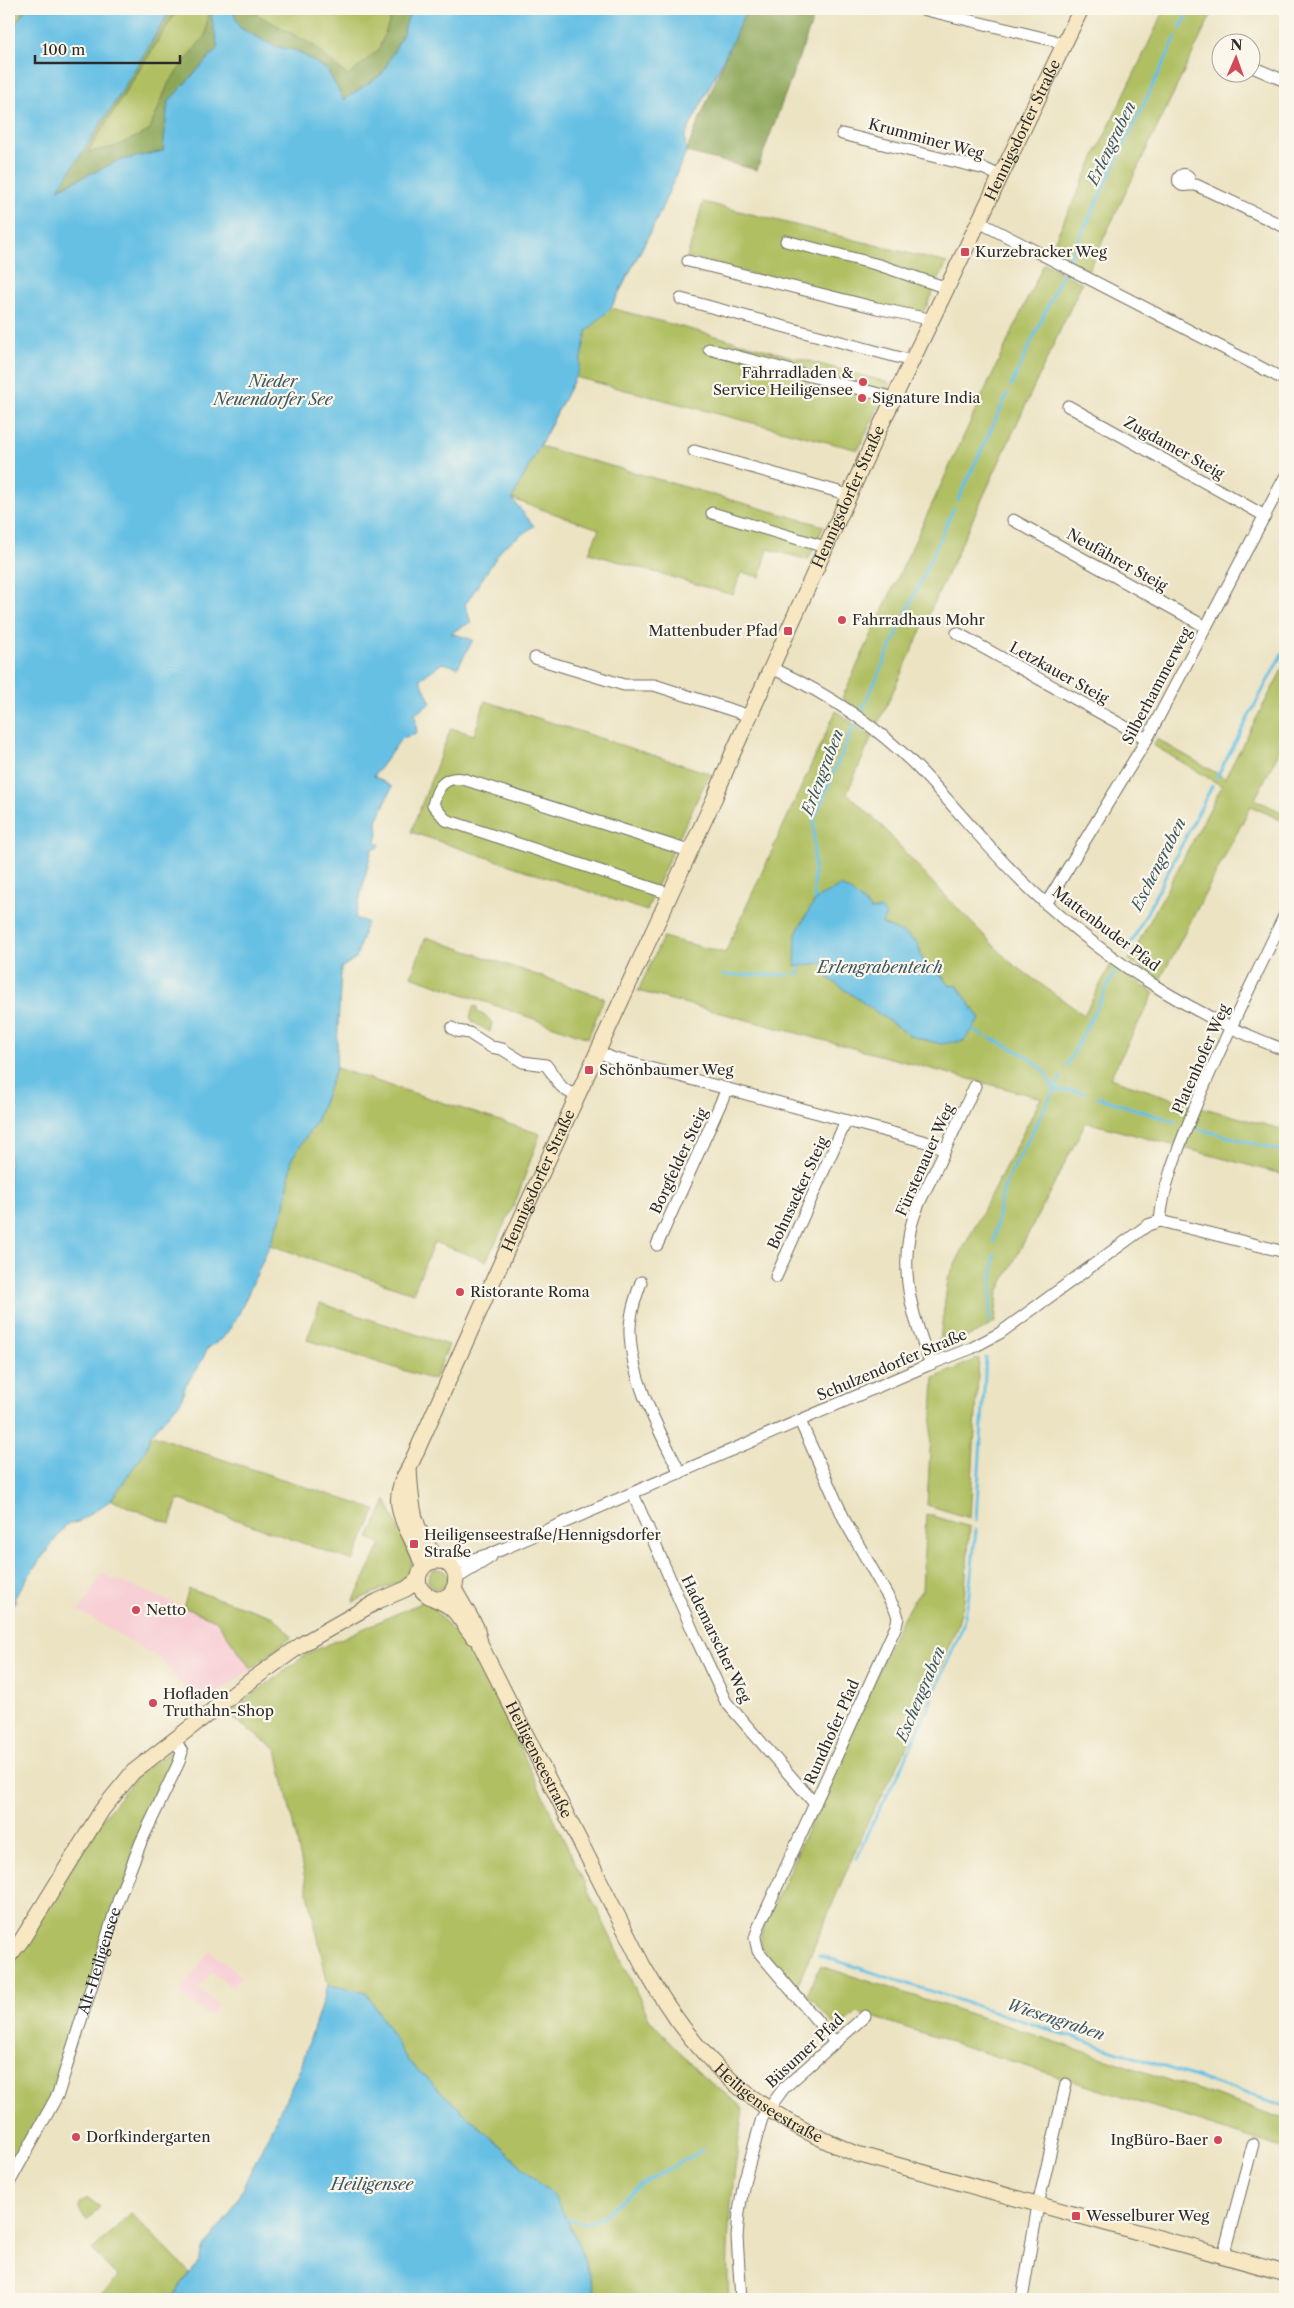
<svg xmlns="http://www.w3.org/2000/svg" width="1294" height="2308" font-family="'Libre Caslon Text',serif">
  <rect width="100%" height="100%" fill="#fbf7ec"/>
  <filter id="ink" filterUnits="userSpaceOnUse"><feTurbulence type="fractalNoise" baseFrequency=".02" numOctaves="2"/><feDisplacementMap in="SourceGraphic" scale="10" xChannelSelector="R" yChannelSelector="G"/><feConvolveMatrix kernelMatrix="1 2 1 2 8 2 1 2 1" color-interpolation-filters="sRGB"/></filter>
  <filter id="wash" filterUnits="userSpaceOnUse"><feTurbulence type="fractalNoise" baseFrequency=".0096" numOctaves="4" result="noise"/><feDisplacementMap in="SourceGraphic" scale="20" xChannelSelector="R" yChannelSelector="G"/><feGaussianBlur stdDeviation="1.12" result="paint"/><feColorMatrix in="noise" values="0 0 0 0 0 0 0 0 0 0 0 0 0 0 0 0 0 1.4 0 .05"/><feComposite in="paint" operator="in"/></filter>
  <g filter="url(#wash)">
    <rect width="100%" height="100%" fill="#ece3c2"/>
    <g fill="#f7cfd5">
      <polygon points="102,1574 216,1620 251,1669 199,1707 162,1660 79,1611"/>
      <polygon points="210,1951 241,1976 232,1987 212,1972 198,1989 218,2005 210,2016 178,1993"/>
    </g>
    <g fill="#b0bf62" stroke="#6e7546" fill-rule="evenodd">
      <polygon points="9,9 26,9 9,33"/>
      <polygon points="162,9 417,9 382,74 344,100 175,122 104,164 40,241 9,284 9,241"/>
      <polygon points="1165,9 1214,9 1088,271 1050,250"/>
      <polygon points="703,202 947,263 921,317 687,257"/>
      <polygon points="656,221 611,308 890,383 858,450 575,377 578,372 570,334"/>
      <polygon points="1044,263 1082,283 878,724 842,698"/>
      <polygon points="573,381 540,446 824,526 808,560 768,549 760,577 741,572 733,595 589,553 599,529 512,499 533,459 539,430"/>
      <polygon points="1285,664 1285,740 1255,799 1285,814 1285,822 1251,806 1160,980 1129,960 1222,786 1153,745 1157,739 1225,778"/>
      <polygon points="485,701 711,774 701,791 655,889 647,911 411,832 451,728 474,735"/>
      <path d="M836,711L872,737L847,793L880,824L929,879L1010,962L1084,1015L1111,964L1154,993L1110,1078L1189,1104L1285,1130V1175L1086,1122L998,1292L995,1322L981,1331L936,1350V1341L940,1339L948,1278L1041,1098L638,991L663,937L725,953ZM841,886L865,903L882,924L907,935L918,944L922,959L944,978L950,986L957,985L980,1019L964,1041L910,1036L829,978L824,963L796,934L815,900Z"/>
      <polygon points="426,937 604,998 588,1038 411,976"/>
      <polygon points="474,1006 477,1007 477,1012 486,1016 492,1023 490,1032 473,1022 470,1017"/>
      <polygon points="336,1068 540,1134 515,1203 486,1261 434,1242 413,1293 270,1245 285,1206 292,1158 316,1122"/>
      <polygon points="320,1303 449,1345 434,1380 307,1340"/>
      <polygon points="979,1358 970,1518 927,1505 934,1378"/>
      <polygon points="163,1390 185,1391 181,1399 151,1434 194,1450 376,1510 353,1561 178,1499 170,1524 111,1500 128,1476"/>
      <polygon points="386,1500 412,1559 409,1572 399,1582 353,1602 381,1544 369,1538"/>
      <polygon points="926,1514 970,1527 964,1601 957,1627 904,1753 868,1821 798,1984 794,1987 761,1947 761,1934 898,1626 912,1603 922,1590"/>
      <circle cx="438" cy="1579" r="10"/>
      <polygon points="189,1589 274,1617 292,1637 251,1669 216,1620 183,1607"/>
      <path d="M427,1600L479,1662L650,2020L697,2071L743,2108C735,2172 724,2235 729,2299H597L577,2240L555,2197L408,2061L366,1992L328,1985L277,1750L227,1714L307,1654Z"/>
      <polygon points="173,1750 178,1755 149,1817 67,2068 9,2180 9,1964 22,1947 104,1817 141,1771"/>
      <polygon points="821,1966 999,2023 1285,2119 1285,2149 857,2012 837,2028 807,1994"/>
      <path d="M88,2198L100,2207L87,2220C81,2214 76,2210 81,2202Z"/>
      <polygon points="131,2213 190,2273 170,2299 96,2299 118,2277 92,2250"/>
    </g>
    <g fill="#8ca658" stroke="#5c6842">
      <polygon points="171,9 177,9 173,17 88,152 114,147 149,131 169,82 206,34 208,9 210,9 218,48 168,102 163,151 118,161 57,189 117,99"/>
      <polygon points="232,9 252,9 256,14 313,45 348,76 379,49 394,9 411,9 402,36 382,74 344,100 327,70 297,51 274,46 240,28"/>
      <polygon points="745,9 817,9 757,170 686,152"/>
    </g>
    <g fill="#66c0e4" stroke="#487688">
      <polygon points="26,9 171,9 117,99 58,189 118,161 163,151 168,102 218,48 210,9 232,9 240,28 274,46 297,51 327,70 344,100 382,74 402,36 411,9 746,9 732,42 685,136 686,152 657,219 611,308 587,331 578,372 512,499 534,526 503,547 465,605 471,622 451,633 473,640 458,667 442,663 420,679 431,703 415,714 417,733 401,739 374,776 392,787 377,821 378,834 376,843 380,844 378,848 372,849 355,918 367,922 356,958 341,968 336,1068 316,1122 292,1158 285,1206 270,1245 236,1320 222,1339 208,1348 197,1370 186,1384 181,1401 151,1434 146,1450 111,1500 78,1522 66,1525 30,1574 14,1599 16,1601 9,1612 9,285 14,279 10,254 9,255 9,33"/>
      <polygon points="841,886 853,893 871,910 881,909 886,915 882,924 907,935 918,944 922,959 944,978 950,986 957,985 980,1019 964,1041 941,1044 910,1036 828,978 824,963 795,966 796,934 810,908 819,897"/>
      <polygon points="328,1985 366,1992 408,2061 555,2197 577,2240 597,2299 170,2299 199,2262 204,2247 230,2214 300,2069"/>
    </g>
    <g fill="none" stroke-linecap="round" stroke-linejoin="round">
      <g stroke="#66c0e4" stroke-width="3">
        <polyline points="1180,29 1190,9"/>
        <polyline points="1069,260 1176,37"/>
        <polyline points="1011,386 1063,273"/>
        <polyline points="958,500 1008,393"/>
        <polyline points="862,710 954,508"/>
        <polyline points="1217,777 1285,648"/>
        <polyline points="814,887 814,819 854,725"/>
        <polyline points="814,892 815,900"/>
        <polyline points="1126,953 1212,786"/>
        <polyline points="795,974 800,973 800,967"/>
        <polyline points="723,975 789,975"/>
        <polyline points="973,1030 985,1036"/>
        <path d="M990,1038C1016,1050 1045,1060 1053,1090L1077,1091L1085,1093"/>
        <polyline points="1067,1065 1116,970"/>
        <polyline points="1097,1097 1176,1122"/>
        <polyline points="1199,1129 1285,1152"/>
        <polyline points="994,1242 1000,1203 1006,1182 1061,1077"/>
        <polyline points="989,1322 994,1254"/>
        <polyline points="976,1520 986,1357"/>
        <polyline points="857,1858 871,1825 903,1765 962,1628 968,1602 976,1530"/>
        <polyline points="819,1955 1285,2106"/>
        <polyline points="566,2219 585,2223 599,2219 639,2186 702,2150"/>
      </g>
    </g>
  </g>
  <g filter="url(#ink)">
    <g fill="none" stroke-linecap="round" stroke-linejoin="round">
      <g stroke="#6f6b60" stroke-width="13">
        <g id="street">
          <polyline points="922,9 1052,40 1064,46"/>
          <polyline points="1252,67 1285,81"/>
          <polyline points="842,134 985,169 1002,177"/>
          <circle cx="1184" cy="180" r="5.5"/>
          <polyline points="1187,185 1196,185 1285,227"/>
          <polyline points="979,222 1285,380"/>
          <polyline points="786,241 879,265 947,288"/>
          <polyline points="688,261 877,308 933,320"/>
          <polyline points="681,299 912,361"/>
          <polyline points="709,349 894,398"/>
          <polyline points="1068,406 1265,516"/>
          <polyline points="694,451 839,492 849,497"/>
          <polyline points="712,513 825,547"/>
          <polyline points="1013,520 1206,627"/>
          <polyline points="957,633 1147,739"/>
          <polyline points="535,658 624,685 654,685 750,716"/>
          <path d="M772,668C826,693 876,725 918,768C953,804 984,844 1020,879C1095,953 1187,1014 1285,1050"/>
          <path d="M670,894L446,820L433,805C437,788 443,776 463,779L689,851"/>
          <polyline points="1046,904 1147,739 1285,477"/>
          <path d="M452,1028L457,1031L469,1033L491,1047L502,1049L523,1062L546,1065C559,1081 556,1087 577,1096"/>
          <polyline points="597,1051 612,1058 930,1143 945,1149"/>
          <path d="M1160,1221C1163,1187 1176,1154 1189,1122C1217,1051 1253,983 1285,914"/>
          <polyline points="657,1245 727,1089"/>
          <polyline points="776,1277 846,1121"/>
          <path d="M641,1282C635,1299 629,1317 630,1335C632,1383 660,1431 680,1473"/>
          <path d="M931,1364C915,1324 901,1280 909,1237C912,1214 924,1193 934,1173C948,1144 961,1115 975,1086"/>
          <polyline points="800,1421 846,1523 896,1611 898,1618 896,1626 759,1926 755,1938 758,1951 835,2042"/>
          <polyline points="633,1494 695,1636 726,1702 815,1804"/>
          <polyline points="451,1566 496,1552 928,1365 972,1348 1000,1333 1148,1225 1160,1221 1285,1252"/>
          <polyline points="457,1578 491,1557"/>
          <path id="s1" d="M9,2183L58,2094L120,1895L141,1842L179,1762L182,1752L174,1738"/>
          <polyline points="1223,2256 1253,2144"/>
          <polyline points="741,2299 737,2237 739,2212 744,2182 762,2118 784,2088 865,2016"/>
          <polyline points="1022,2299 1038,2205 1066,2084"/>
        </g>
      </g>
      <g stroke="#6f6b60" stroke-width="17">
        <g id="secondary">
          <path d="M409,1468C411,1505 413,1533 440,1561"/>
          <path id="s2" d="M423,1567C412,1529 383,1508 409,1468L528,1203L715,797L732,755L880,427L1081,9"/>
          <path id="s3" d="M454,1589L476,1627L481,1646L643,1966C697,2062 755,2114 857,2154L1285,2273"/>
          <path d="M438,1599C463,1597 461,1558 436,1561C422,1562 414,1578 421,1589C427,1599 444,1600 453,1610C461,1618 466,1629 474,1637"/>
          <polyline points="9,1956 21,1941 46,1901 102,1810 133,1772 253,1679 304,1643 378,1601 406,1589 418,1580"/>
        </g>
      </g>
      <use href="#street" stroke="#fff" stroke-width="11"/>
      <use href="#secondary" stroke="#f7e8c3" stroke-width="15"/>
    </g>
  </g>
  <g fill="#d1495b" stroke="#fbf7ec" stroke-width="2">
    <rect x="960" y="247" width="10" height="10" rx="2.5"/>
    <circle cx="863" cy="382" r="5"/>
    <circle cx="862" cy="398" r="5"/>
    <circle cx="842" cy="620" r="5"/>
    <rect x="783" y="626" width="10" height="10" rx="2.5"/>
    <rect x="584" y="1065" width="10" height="10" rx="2.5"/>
    <circle cx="460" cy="1292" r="5"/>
    <rect x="409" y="1539" width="10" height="10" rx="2.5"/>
    <circle cx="136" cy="1610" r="5"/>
    <circle cx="153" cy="1703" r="5"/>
    <circle cx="76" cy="2137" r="5"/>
    <circle cx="1218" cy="2140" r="5"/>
    <rect x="1071" y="2211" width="10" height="10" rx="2.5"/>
  </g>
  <g text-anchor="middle" stroke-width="4.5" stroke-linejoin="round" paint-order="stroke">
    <g font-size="15" fill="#2b2b2b" stroke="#fbf7ec">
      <text dy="5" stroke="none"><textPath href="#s2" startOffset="1578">Hennigsdorfer Straße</textPath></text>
      <text transform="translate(926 139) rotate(15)" y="5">Krumminer Weg</text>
      <text transform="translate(1174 448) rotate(29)" y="5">Zugdamer Steig</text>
      <text dy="5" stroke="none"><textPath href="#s2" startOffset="1172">Hennigsdorfer Straße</textPath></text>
      <text transform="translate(1117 560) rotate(29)" y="5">Neufährer Steig</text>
      <text transform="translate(1059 673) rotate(29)" y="5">Letzkauer Steig</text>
      <text transform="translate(1157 686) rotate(-62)" y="5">Silberhammerweg</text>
      <text transform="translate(1106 929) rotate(37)" y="5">Mattenbuder Pfad</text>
      <text transform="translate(1201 1059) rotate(-66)" y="5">Platenhofer Weg</text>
      <text transform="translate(925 1160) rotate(-66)" y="5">Fürstenauer Weg</text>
      <text transform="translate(679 1161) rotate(-65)" y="5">Borgfelder Steig</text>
      <text dy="5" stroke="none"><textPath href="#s2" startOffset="421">Hennigsdorfer Straße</textPath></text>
      <text transform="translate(798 1193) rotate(-65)" y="5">Bohnsacker Steig</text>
      <text transform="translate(892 1365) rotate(-23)" y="5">Schulzendorfer Straße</text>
      <text transform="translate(716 1639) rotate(64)" y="5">Hademarscher Weg</text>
      <text transform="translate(832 1732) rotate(-66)" y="5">Rundhofer Pfad</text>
      <text dy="5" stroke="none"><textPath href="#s3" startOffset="191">Heiligenseestraße</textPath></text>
      <text dy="5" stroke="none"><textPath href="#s1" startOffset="241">Alt-Heiligensee</textPath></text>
      <text transform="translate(805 2051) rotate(-43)" y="5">Büsumer Pfad</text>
      <text dy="5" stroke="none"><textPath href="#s3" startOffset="611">Heiligenseestraße</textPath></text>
    </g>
    <g font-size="15" fill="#2b2b2b" stroke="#fbf7ec" text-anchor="start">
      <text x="975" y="257">Kurzebracker Weg</text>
      <text x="853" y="378" text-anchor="end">Fahrradladen &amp;<tspan x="853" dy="17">Service Heiligensee</tspan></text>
      <text x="872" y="403">Signature India</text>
      <text x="852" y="625">Fahrradhaus Mohr</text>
      <text x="778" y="636" text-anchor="end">Mattenbuder Pfad</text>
      <text x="599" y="1075">Schönbaumer Weg</text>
      <text x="470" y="1297">Ristorante Roma</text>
      <text x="424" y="1540">Heiligenseestraße/Hennigsdorfer<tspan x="424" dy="17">Straße</tspan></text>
      <text x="146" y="1615">Netto</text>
      <text x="163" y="1699">Hofladen<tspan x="163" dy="17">Truthahn-Shop</tspan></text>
      <text x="86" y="2142">Dorfkindergarten</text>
      <text x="1208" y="2145" text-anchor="end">IngBüro-Baer</text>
      <text x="1086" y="2221">Wesselburer Weg</text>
    </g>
    <g font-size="16" font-style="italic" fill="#3d5862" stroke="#fbf7ec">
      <text transform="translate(1111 143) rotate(-64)" y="6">Erlengraben</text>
      <text x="273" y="387">Nieder<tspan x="273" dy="18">Neuendorfer See</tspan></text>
      <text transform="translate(822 772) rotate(-69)" y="6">Erlengraben</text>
      <text transform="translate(1158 864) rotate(-63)" y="6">Eschengraben</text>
      <text x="880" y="973">Erlengrabenteich</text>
      <text transform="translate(920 1694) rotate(-67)" y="6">Eschengraben</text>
      <text transform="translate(1056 2019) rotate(18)" y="6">Wiesengraben</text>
      <text x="372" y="2190">Heiligensee</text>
    </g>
  </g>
  <rect width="1294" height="2308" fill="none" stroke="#fbf7ec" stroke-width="30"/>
  <g transform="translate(1236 58) rotate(2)"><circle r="24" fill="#fbf7ec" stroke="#a8a59f"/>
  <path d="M0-4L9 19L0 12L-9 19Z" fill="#d1495b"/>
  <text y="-8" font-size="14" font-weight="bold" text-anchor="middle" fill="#2b2b2b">N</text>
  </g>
  <path d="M35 55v8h145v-8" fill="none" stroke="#2b2b2b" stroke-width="2.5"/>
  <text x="42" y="55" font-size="15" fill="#2b2b2b" stroke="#fbf7ec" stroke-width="4" paint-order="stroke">100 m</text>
</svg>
